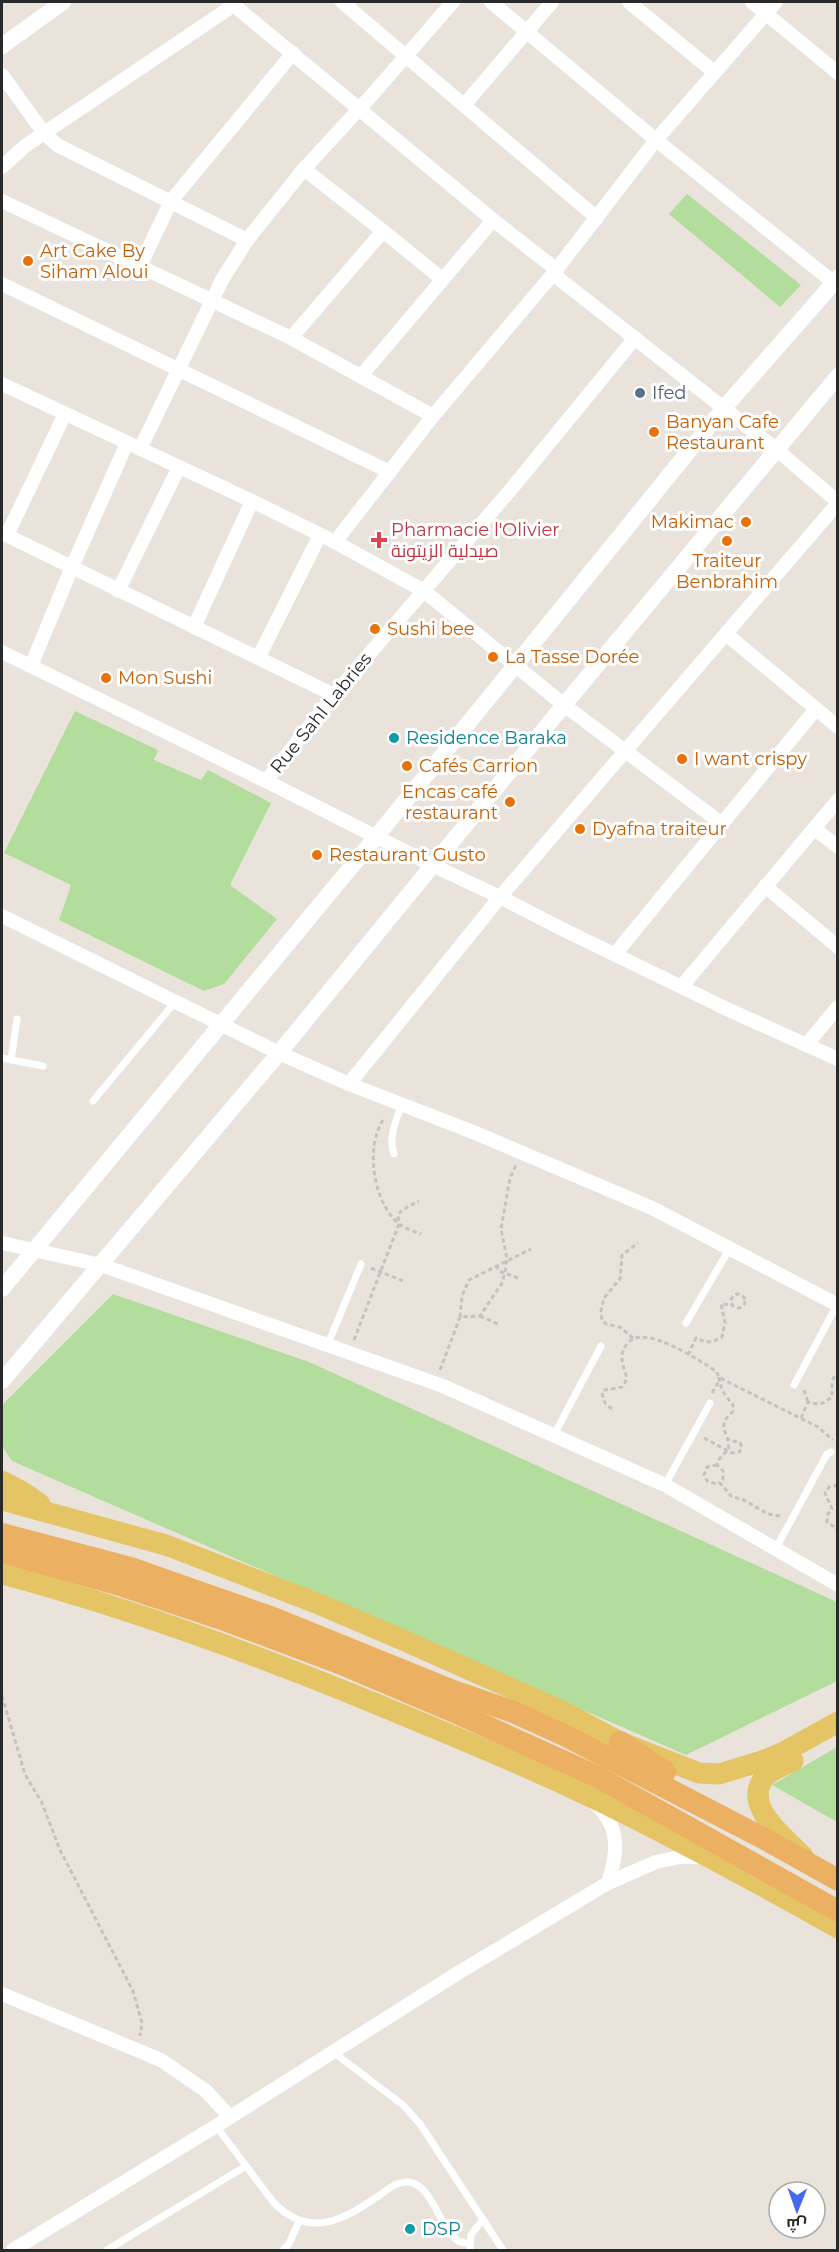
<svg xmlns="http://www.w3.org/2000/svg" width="839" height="2252" font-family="Montserrat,Cairo,sans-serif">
  <rect width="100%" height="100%" fill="#eae3dc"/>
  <g fill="#b3dd9c">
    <polygon points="687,194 801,285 780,307 669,214"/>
    <polygon points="75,711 158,750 154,760 201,780 208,770 271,803 230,885 277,919 224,984 204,991 59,920 71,885 4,853"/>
    <polygon points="113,1294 309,1362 837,1602 837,1681 686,1755 12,1461 2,1446 2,1405"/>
    <polygon points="837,1747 837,1822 772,1785"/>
  </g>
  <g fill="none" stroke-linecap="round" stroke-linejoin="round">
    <g stroke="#c3c3c3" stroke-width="3" stroke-dasharray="4.5 3" stroke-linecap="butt">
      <path d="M383,1120C365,1148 373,1202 399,1224C405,1229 414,1231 421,1234"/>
      <polyline points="496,1265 499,1271 518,1278"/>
      <polyline points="371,1268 403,1281"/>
      <circle cx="738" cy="1301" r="7"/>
      <polyline points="480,1316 500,1325"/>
      <polyline points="460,1317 462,1296 469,1280 531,1249"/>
      <polyline points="633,1338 620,1327 606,1324 602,1320 601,1311 604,1298 620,1279 622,1255 638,1243"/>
      <polyline points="354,1340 399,1224 398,1215 402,1210 419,1201"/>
      <path d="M688,1355L696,1338C705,1343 712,1343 722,1337L725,1323L721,1304L732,1305"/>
      <polyline points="440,1370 460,1317 480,1316 502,1283 505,1272 507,1259 501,1229 510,1178 516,1165"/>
      <path d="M719,1377C720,1390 726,1396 733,1405V1411C731,1414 728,1416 726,1419C719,1429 732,1439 728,1449C725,1455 720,1454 717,1465L723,1471V1480L720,1483L732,1497L742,1499L768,1514L781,1516"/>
      <polyline points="804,1390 808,1402"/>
      <polyline points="712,1393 719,1381"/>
      <path d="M612,1409L605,1403L602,1393L605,1390L622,1387C632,1376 621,1369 622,1357C622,1351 624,1348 627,1344C643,1322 698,1360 716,1371L719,1377L726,1381L818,1427L833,1440"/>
      <path d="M801,1418L808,1402C819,1405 824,1405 832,1396V1382L835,1375L838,1374"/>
      <polyline points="704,1438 732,1453 739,1452 742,1448 740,1443 727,1439"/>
      <polyline points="717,1465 707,1467 704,1475 707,1481 716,1484 720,1483"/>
      <polyline points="838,1485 829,1487 825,1493 832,1509 828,1514 827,1522 836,1528 838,1533"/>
      <polyline points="2,1696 25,1774 42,1803 60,1850 133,1991 142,2023 140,2036"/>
    </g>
    <g stroke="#fff" stroke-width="7">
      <polyline points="2,1058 43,1066"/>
      <polyline points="11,1060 17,1019"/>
      <polyline points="93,1101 175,1002"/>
      <path d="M394,1154C388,1138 396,1120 402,1104"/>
      <polyline points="686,1323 730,1248"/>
      <polyline points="328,1344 361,1264"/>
      <polyline points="794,1385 837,1305"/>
      <polyline points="554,1435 601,1346"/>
      <polyline points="665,1485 710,1403"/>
      <polyline points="775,1550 827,1454 831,1452"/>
      <polyline points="333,2052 403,2105 420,2124 503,2250"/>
      <path d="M216,2126L274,2203C311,2240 344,2219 380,2195C388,2189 397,2181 408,2182C432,2184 439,2227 457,2240C460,2243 466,2243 470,2244"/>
      <polyline points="107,2250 246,2166"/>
      <polyline points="283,2250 289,2244 299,2221"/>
      <polyline points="470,2250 471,2235 483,2219"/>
    </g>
    <g stroke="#fff" stroke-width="14">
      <polyline points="230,2 493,220 557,270"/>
      <polyline points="342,2 597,218"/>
      <polyline points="491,2 656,140 838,286"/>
      <polyline points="629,2 714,72"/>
      <polyline points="752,2 838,73"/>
      <polyline points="2,75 44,133 57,145 247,240"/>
      <polyline points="465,104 552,2"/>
      <polyline points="2,167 25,146 234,5"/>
      <polyline points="2,201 291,338 433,416"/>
      <polyline points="383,231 442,279"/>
      <polyline points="140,266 171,201 293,53"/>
      <polyline points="553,274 777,450 838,502"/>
      <polyline points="2,284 390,472"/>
      <polyline points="291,338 383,231 304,169"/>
      <polyline points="361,376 493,220"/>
      <polyline points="2,384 252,501 335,542 424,591 564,705 721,823"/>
      <polyline points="140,449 222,280 247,240 304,169 371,96 453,2"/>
      <polyline points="2,533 334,695"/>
      <polyline points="7,535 65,414"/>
      <polyline points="335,542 433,416 553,274 656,140 776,2"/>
      <polyline points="118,591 179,467"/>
      <polyline points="194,627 252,501"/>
      <polyline points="726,634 838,727"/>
      <polyline points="2,652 266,781 432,865 500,897 560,928 729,1010 838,1059"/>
      <polyline points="258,658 320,535"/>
      <polyline points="31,666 72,567 127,443"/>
      <polyline points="266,781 334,695 513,487 635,338"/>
      <polyline points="815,829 838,847"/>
      <polyline points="765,886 838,947"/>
      <polyline points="2,916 279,1053 349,1084 473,1132 652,1208 838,1305"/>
      <polyline points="615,954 816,709"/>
      <polyline points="682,986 838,800"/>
      <polyline points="806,1045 838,1007"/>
      <polyline points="349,1084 500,897 838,503"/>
      <polyline points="2,1243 101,1265 443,1386 665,1485 838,1585"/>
      <path d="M594,1803C621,1826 618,1852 608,1883"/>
      <polyline points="2,1994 161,2060 206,2091 230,2117"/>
      <polyline points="13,2250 216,2126 458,1973 608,1883 656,1862 680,1857 702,1857"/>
    </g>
    <g stroke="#fff" stroke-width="16">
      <polyline points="2,46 63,2"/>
      <polyline points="2,1289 376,837 723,409 838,278"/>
      <polyline points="2,1381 279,1053 564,705 838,376"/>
    </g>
    <g stroke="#e5c465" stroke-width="21">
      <polyline points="2,1481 21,1491 40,1504"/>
      <polyline points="2,1500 166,1545 321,1605 403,1640 564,1712 620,1742 699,1773 719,1774 762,1761 784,1752 838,1722"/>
      <path d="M2,1574C127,1607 249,1652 369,1701C456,1737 544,1773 628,1815C699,1851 769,1889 838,1928"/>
      <path d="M793,1761C785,1765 771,1770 765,1777C741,1805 785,1838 803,1856"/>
    </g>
    <g stroke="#ecb062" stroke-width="22">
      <polyline points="2,1534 134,1569 199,1592 273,1618 453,1691 511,1711 564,1735 763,1838 838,1880"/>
      <polyline points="2,1552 123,1586 219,1618 339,1663 459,1714 598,1777 838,1911"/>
      <polyline points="620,1742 665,1772"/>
    </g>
  </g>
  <g fill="#e8710a" stroke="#fff" stroke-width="2">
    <circle cx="28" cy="261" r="6"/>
    <circle cx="654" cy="432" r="6"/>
    <circle cx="746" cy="522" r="6"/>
    <circle cx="727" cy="541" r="6"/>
    <circle cx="375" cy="629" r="6"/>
    <circle cx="493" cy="657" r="6"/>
    <circle cx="106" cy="678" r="6"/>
    <circle cx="682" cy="759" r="6"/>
    <circle cx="407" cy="766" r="6"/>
    <circle cx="510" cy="802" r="6"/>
    <circle cx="580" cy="829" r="6"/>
    <circle cx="317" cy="855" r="6"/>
  </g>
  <circle fill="#5c6f8a" stroke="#fff" stroke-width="2" cx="640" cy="393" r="6"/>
  <path fill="#e0444e" stroke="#fff" stroke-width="2" d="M376 531h6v6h6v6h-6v6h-6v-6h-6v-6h6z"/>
  <g fill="#0f9aa8" stroke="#fff" stroke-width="2">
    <circle cx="394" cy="738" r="6"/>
    <circle cx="410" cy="2229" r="6"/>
  </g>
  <g text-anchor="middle" stroke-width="6" stroke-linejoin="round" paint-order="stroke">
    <g font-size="18" fill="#c56008" stroke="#fff" text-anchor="start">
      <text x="40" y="257">Art Cake By<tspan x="40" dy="21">Siham Aloui</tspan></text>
      <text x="666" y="428">Banyan Cafe<tspan x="666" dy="21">Restaurant</tspan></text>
      <text x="734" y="528" text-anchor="end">Makimac</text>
      <text x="727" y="567" text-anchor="middle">Traiteur<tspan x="727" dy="21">Benbrahim</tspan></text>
      <text x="387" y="635">Sushi bee</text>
      <text x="505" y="663">La Tasse Dorée</text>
      <text x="118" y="684">Mon Sushi</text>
      <text x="694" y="765">I want crispy</text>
      <text x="419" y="772">Cafés Carrion</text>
      <text x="498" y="798" text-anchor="end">Encas café<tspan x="498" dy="21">restaurant</tspan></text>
      <text x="592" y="835">Dyafna traiteur</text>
      <text x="329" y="861">Restaurant Gusto</text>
    </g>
    <g font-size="18" fill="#4e5e75" stroke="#fff" text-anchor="start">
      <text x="652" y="399">Ifed</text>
    </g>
    <g font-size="18" fill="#be3a42" stroke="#fff" text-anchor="start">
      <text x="391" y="536">Pharmacie l'Olivier<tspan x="391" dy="21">صيدلية الزيتونة</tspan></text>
    </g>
    <g font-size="18" fill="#292929" stroke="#fff">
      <text transform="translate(321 713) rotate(-51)" y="6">Rue Sahl Labries</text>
    </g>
    <g font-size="18" fill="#0d838f" stroke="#fff" text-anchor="start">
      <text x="406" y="744">Residence Baraka</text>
      <text x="422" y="2235">DSP</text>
    </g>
  </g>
  <rect width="839" height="2252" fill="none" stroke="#292929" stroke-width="6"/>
  <g transform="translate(797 2210) rotate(181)"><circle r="28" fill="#ffffff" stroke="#a9a9a9" stroke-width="1.5"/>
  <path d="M0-4.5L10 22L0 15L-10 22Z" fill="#476aec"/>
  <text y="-9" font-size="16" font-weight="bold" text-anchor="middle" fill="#292929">ش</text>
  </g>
</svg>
